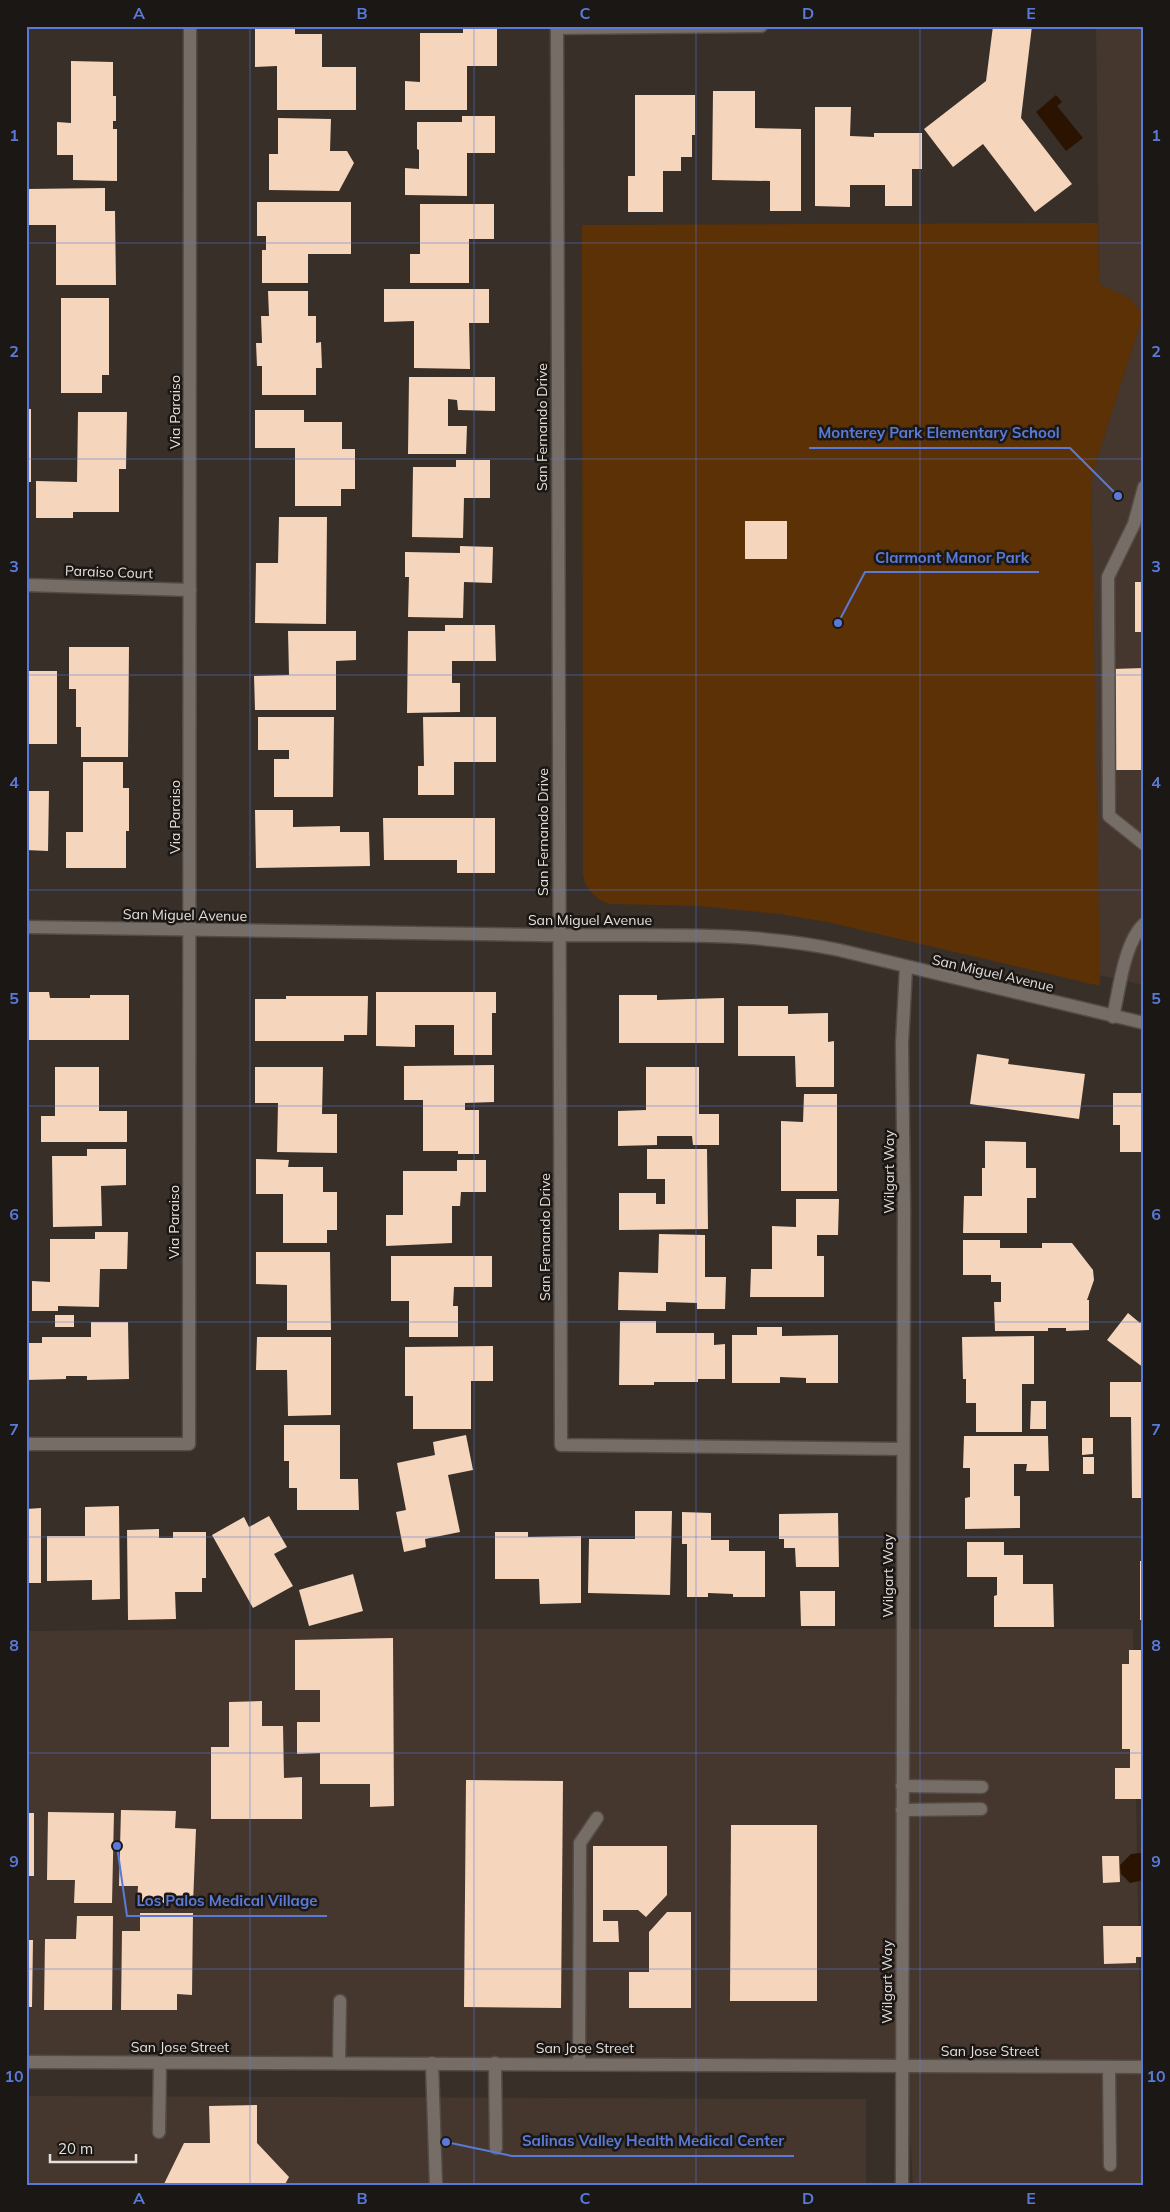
<svg xmlns="http://www.w3.org/2000/svg" width="1170" height="2212" font-family="Mulish,sans-serif">
  <rect width="100%" height="100%" fill="#372f28"/>
  <g fill="#45372e">
    <polygon points="1096,26 1144,26 1144,985 1099,975 1091,477 1143,315 1131,299 1099,284"/>
    <polygon points="212,1629 1133,1629 1143,2186 913,2186 911,2152 902,2066 26,2062 26,1631"/>
    <polygon points="26,2096 866,2099 866,2186 26,2186"/>
  </g>
  <polygon fill="#5c3105" points="1098,223 1099,284 1131,299 1143,315 1091,477 1100,986 827,922 779,914 699,906 609,904 600,900 592,893 585,884 583,874 582,225"/>
  <g fill="#2a1301">
    <polygon points="1056,95 1062,102 1057,106 1083,138 1066,151 1036,112"/>
    <polygon points="1139,1853 1144,1854 1144,1880 1130,1883 1121,1874 1120,1865 1131,1854"/>
  </g>
  <g fill="#f6d5bd">
    <polygon points="993,26 1032,26 1021,118 1072,184 1035,212 983,144 953,167 924,129 986,81"/>
    <polygon points="295,28 295,34 322,34 322,67 356,67 356,110 277,110 277,66 255,67 255,29"/>
    <polygon points="463,29 497,29 497,66 467,66 467,110 405,110 405,81 420,82 420,33 463,33"/>
    <polygon points="71,61 113,62 113,96 116,96 116,121 113,121 113,129 117,129 117,181 73,180 73,155 57,155 57,122 71,123"/>
    <polygon points="713,91 755,91 755,128 801,129 801,211 770,211 770,181 712,180"/>
    <polygon points="635,95 695,95 695,135 692,135 692,157 681,157 681,171 663,171 663,212 628,212 628,176 635,176"/>
    <polygon points="815,107 851,107 850,136 874,137 874,133 922,133 922,169 912,169 912,206 885,206 885,185 850,185 850,207 815,206"/>
    <polygon points="462,116 495,116 495,153 467,153 467,196 405,195 405,168 419,169 419,150 417,149 417,122 462,122"/>
    <polygon points="278,118 331,119 330,151 347,151 354,163 339,191 269,190 269,154 278,154"/>
    <polygon points="105,188 105,211 115,211 116,285 56,285 56,225 26,225 26,189"/>
    <polygon points="257,202 351,202 351,254 308,254 308,283 262,283 262,250 266,250 266,236 257,236"/>
    <polygon points="420,204 494,204 494,239 469,239 469,283 410,283 410,254 420,254"/>
    <polygon points="384,289 489,289 489,323 469,323 470,369 414,368 414,321 384,322"/>
    <polygon points="268,291 308,291 308,316 316,316 316,343 321,342 322,368 316,368 316,395 262,395 262,366 257,366 256,343 262,343 261,316 269,316"/>
    <polygon points="61,298 109,298 109,375 102,375 102,393 61,393"/>
    <polygon points="409,377 495,377 495,411 458,410 457,400 448,399 448,426 467,426 466,454 408,454"/>
    <rect x="26" y="409" width="5" height="73"/>
    <polygon points="255,410 304,410 304,422 342,422 342,449 355,449 355,489 341,489 341,506 295,506 295,448 255,448"/>
    <polygon points="78,412 127,412 126,469 119,469 119,512 73,512 73,518 36,518 36,481 77,482"/>
    <polygon points="456,460 490,460 490,498 464,498 463,538 412,537 413,467 456,467"/>
    <polygon points="279,517 327,517 326,624 255,623 256,563 278,563"/>
    <rect x="745" y="521" width="42" height="38"/>
    <polygon points="460,546 493,547 492,583 464,582 463,618 408,617 409,577 405,577 405,552 460,553"/>
    <rect x="1135" y="582" width="9" height="50"/>
    <polygon points="445,625 495,625 496,661 452,661 452,683 460,683 460,712 407,713 408,631 445,631"/>
    <polygon points="288,631 356,631 356,660 336,661 336,710 255,710 254,676 289,675"/>
    <polygon points="69,647 129,647 128,757 81,757 81,727 76,727 76,689 69,689"/>
    <polygon points="1144,668 1144,770 1113,770 1113,669"/>
    <rect x="26" y="671" width="31" height="73"/>
    <polygon points="258,717 334,717 333,797 274,797 274,759 289,759 289,750 258,750"/>
    <polygon points="423,717 496,717 496,762 454,762 454,795 418,795 418,766 424,766"/>
    <polygon points="83,762 123,762 123,788 129,788 129,831 126,831 126,868 66,868 66,832 83,832"/>
    <polygon points="26,791 49,791 48,851 26,850"/>
    <polygon points="255,810 293,810 293,827 340,826 340,832 369,832 370,866 256,868"/>
    <polygon points="383,818 495,818 495,873 457,873 457,860 384,860"/>
    <polygon points="26,992 49,992 50,998 90,998 90,995 129,995 129,1040 26,1040"/>
    <polygon points="376,992 496,992 496,1013 492,1013 492,1055 454,1055 454,1025 415,1025 415,1047 376,1046"/>
    <polygon points="619,995 657,995 657,1000 724,998 724,1043 619,1043"/>
    <polygon points="286,996 368,996 367,1035 344,1035 344,1041 255,1041 255,999 286,999"/>
    <polygon points="738,1006 788,1006 788,1014 828,1013 828,1042 834,1041 834,1087 796,1087 795,1056 738,1056"/>
    <polygon points="977,1054 1009,1059 1008,1064 1085,1074 1079,1119 970,1104"/>
    <polygon points="494,1065 494,1102 465,1103 465,1110 479,1110 479,1154 458,1154 458,1151 423,1151 423,1100 404,1100 404,1066"/>
    <polygon points="55,1067 99,1067 99,1111 127,1111 127,1142 41,1142 41,1116 55,1116"/>
    <polygon points="255,1067 323,1067 322,1114 337,1114 337,1153 277,1152 278,1103 255,1103"/>
    <polygon points="646,1067 699,1067 699,1114 719,1114 719,1145 693,1145 692,1136 657,1136 657,1145 618,1146 618,1111 646,1110"/>
    <polygon points="1113,1093 1144,1093 1144,1167 1142,1167 1142,1152 1120,1152 1120,1125 1113,1125"/>
    <polygon points="804,1094 837,1094 837,1191 781,1191 781,1121 803,1122"/>
    <polygon points="985,1141 1026,1142 1026,1168 1036,1168 1036,1198 1027,1198 1027,1233 963,1233 964,1196 982,1196 982,1168 985,1168"/>
    <polygon points="87,1149 126,1149 126,1185 101,1186 102,1226 53,1227 52,1156 87,1156"/>
    <polygon points="647,1149 707,1149 708,1229 619,1230 619,1193 656,1193 656,1204 665,1204 665,1179 647,1179"/>
    <polygon points="256,1159 289,1160 288,1167 323,1167 323,1192 337,1192 337,1230 327,1230 327,1243 283,1243 283,1194 256,1194"/>
    <polygon points="457,1160 486,1160 486,1192 461,1192 460,1206 452,1206 452,1243 386,1246 386,1215 403,1215 403,1171 457,1171"/>
    <polygon points="796,1199 839,1199 838,1235 817,1235 817,1256 824,1256 824,1297 750,1297 751,1269 772,1269 772,1226 796,1227"/>
    <polygon points="95,1232 128,1232 127,1269 100,1269 99,1307 58,1306 58,1311 32,1311 32,1281 50,1282 50,1239 95,1239"/>
    <polygon points="659,1234 705,1235 705,1277 726,1277 725,1309 697,1309 697,1303 666,1302 666,1311 618,1310 619,1272 658,1273"/>
    <polygon points="963,1240 1000,1240 1000,1248 1042,1248 1042,1243 1072,1243 1093,1270 1094,1280 1087,1300 1089,1300 1089,1330 1066,1331 1066,1328 1048,1328 1048,1331 995,1331 994,1302 1001,1302 1001,1282 991,1282 991,1275 963,1275"/>
    <polygon points="256,1252 330,1252 331,1330 287,1330 287,1285 256,1284"/>
    <polygon points="391,1256 492,1256 492,1287 454,1287 453,1306 458,1306 458,1337 409,1337 409,1301 391,1301"/>
    <polygon points="1128,1313 1140,1323 1144,1319 1144,1368 1107,1340"/>
    <rect x="55" y="1315" width="19" height="12"/>
    <polygon points="620,1321 656,1321 656,1333 714,1333 714,1345 725,1344 725,1379 698,1379 698,1382 654,1382 654,1385 619,1385"/>
    <polygon points="91,1322 128,1322 129,1379 87,1380 87,1376 66,1376 66,1379 26,1380 26,1343 42,1343 42,1337 91,1337"/>
    <polygon points="757,1327 782,1327 782,1336 838,1335 838,1383 806,1383 806,1378 780,1377 780,1383 732,1383 732,1335 757,1335"/>
    <polygon points="1034,1336 1034,1384 1022,1384 1022,1432 976,1432 976,1403 966,1403 966,1379 963,1379 962,1337"/>
    <polygon points="257,1337 331,1337 331,1415 288,1416 287,1370 256,1370"/>
    <polygon points="493,1346 493,1381 471,1381 471,1429 413,1429 413,1396 405,1396 405,1347"/>
    <polygon points="1110,1382 1144,1382 1144,1498 1132,1498 1131,1417 1110,1417"/>
    <polygon points="1031,1401 1046,1401 1046,1429 1030,1429"/>
    <polygon points="284,1425 340,1425 340,1479 358,1479 359,1510 297,1510 297,1488 289,1488 289,1461 284,1461"/>
    <polygon points="466,1435 473,1470 448,1475 460,1532 425,1539 426,1547 404,1552 396,1512 406,1510 397,1463 435,1455 433,1442"/>
    <polygon points="964,1436 1048,1436 1049,1471 1026,1471 1027,1464 1014,1464 1014,1496 1020,1496 1020,1528 965,1529 965,1498 970,1497 970,1468 963,1468"/>
    <polygon points="1082,1438 1093,1438 1093,1454 1082,1455"/>
    <rect x="1083" y="1457" width="11" height="17"/>
    <polygon points="119,1506 120,1599 92,1600 92,1580 47,1581 47,1536 85,1536 85,1507"/>
    <polygon points="41,1508 41,1583 26,1583 26,1509"/>
    <polygon points="635,1511 672,1511 670,1595 588,1593 589,1539 635,1539"/>
    <polygon points="682,1512 711,1513 711,1540 729,1540 729,1551 765,1551 765,1597 733,1597 733,1594 708,1593 708,1597 687,1597 687,1544 682,1544"/>
    <polygon points="838,1513 839,1567 796,1567 795,1548 784,1548 784,1539 779,1539 779,1514"/>
    <polygon points="269,1516 287,1547 274,1554 293,1586 253,1608 212,1535 244,1517 249,1527"/>
    <polygon points="159,1529 159,1538 173,1538 173,1532 206,1532 206,1578 202,1578 202,1592 175,1592 176,1619 128,1620 127,1530"/>
    <polygon points="495,1532 528,1532 528,1537 581,1536 581,1603 540,1604 539,1579 495,1579"/>
    <polygon points="967,1542 1004,1542 1004,1555 1023,1555 1023,1584 1053,1584 1054,1627 994,1627 994,1596 997,1595 997,1577 967,1577"/>
    <rect x="1140" y="1561" width="4" height="59"/>
    <polygon points="353,1574 363,1611 309,1626 299,1590"/>
    <polygon points="800,1591 835,1591 835,1626 801,1626"/>
    <polygon points="393,1638 394,1806 370,1807 370,1784 320,1784 320,1753 297,1754 297,1722 320,1722 320,1690 295,1690 295,1640"/>
    <polygon points="1129,1650 1144,1650 1144,1799 1115,1799 1115,1768 1130,1768 1130,1749 1122,1749 1122,1664 1129,1664"/>
    <polygon points="262,1701 262,1726 283,1726 284,1778 302,1777 302,1819 211,1819 211,1747 229,1747 229,1702"/>
    <polygon points="466,1780 563,1781 561,2008 464,2007"/>
    <polygon points="121,1810 176,1811 175,1828 196,1829 193,1904 137,1902 138,1886 119,1886"/>
    <polygon points="48,1812 114,1813 112,1903 74,1903 75,1880 47,1880"/>
    <rect x="26" y="1813" width="8" height="63"/>
    <polygon points="731,1825 817,1825 817,2001 730,2001"/>
    <polygon points="593,1846 667,1846 667,1895 646,1917 638,1910 603,1910 603,1921 618,1921 619,1942 593,1942"/>
    <polygon points="1102,1856 1119,1856 1120,1882 1103,1883"/>
    <polygon points="667,1912 691,1912 691,2008 629,2008 629,1972 649,1972 649,1932"/>
    <polygon points="140,1913 193,1913 192,1995 177,1994 177,2010 121,2010 122,1931 140,1931"/>
    <polygon points="77,1916 113,1916 112,2010 44,2010 45,1939 76,1939"/>
    <polygon points="1103,1926 1144,1926 1144,1957 1136,1957 1136,1963 1104,1964"/>
    <polygon points="26,1940 33,1940 32,2007 26,2007"/>
    <polygon points="257,2105 257,2143 289,2177 284,2186 163,2186 184,2143 210,2143 209,2106"/>
  </g>
  <g fill="none" stroke-linecap="round" stroke-linejoin="round">
    <g stroke="#524b46" stroke-width="15">
      <g id="lane">
        <polyline points="1144,487 1134,524 1108,577 1109,816 1144,844"/>
        <path d="M1113,1017C1119,991 1124,942 1144,924"/>
        <polyline points="902,1786 982,1787"/>
        <polyline points="902,1810 981,1809"/>
        <polyline points="339,2063 340,2001"/>
        <polyline points="432,2063 436,2186"/>
        <polyline points="495,2063 496,2148"/>
        <polyline points="579,2063 580,1843 597,1818"/>
        <polyline points="1109,2067 1110,2165"/>
        <polyline points="159,2132 160,2062"/>
      </g>
    </g>
    <g stroke="#524b46" stroke-width="15">
      <g id="street">
        <polyline points="557,26 561,1445 903,1449"/>
        <polyline points="557,28 761,26"/>
        <polyline points="26,585 190,590"/>
        <polyline points="26,1444 189,1444 190,26"/>
        <polyline points="26,2062 1144,2067"/>
        <polyline points="902,2186 904,1209 902,1044 906,967"/>
      </g>
    </g>
    <g stroke="#524b46" stroke-width="15">
      <path id="secondary" d="M26,927C197,930 367,933 537,935C638,937 740,929 839,950L1144,1023"/>
    </g>
    <use href="#lane" stroke="#776d67" stroke-width="12"/>
    <use href="#street" stroke="#776d67" stroke-width="12"/>
    <use href="#secondary" stroke="#776d67" stroke-width="12"/>
  </g>
  <path fill="none" stroke="#597ad9" stroke-width="1" stroke-opacity="0.55" d="M250,26V2186M474,26V2186M696,26V2186M920,26V2186M26,243H1144M26,459H1144M26,675H1144M26,890H1144M26,1106H1144M26,1322H1144M26,1537H1144M26,1753H1144M26,1969H1144"/>
  <g text-anchor="middle" stroke-width="5" stroke-linejoin="round" paint-order="stroke">
    <g font-size="14" fill="#e5e0dc" stroke="#1b1715">
      <text transform="translate(175 412) rotate(-90)" y="5">Via Paraiso</text>
      <text transform="translate(542 427) rotate(-90)" y="5">San Fernando Drive</text>
      <text transform="translate(109 572) rotate(2)" y="5">Paraiso Court</text>
      <text transform="translate(175 817) rotate(-90)" y="5">Via Paraiso</text>
      <text transform="translate(543 832) rotate(-90)" y="5">San Fernando Drive</text>
      <text transform="translate(185 915) rotate(1)" y="5">San Miguel Avenue</text>
      <text x="590" y="925">San Miguel Avenue</text>
      <text transform="translate(993 973) rotate(13)" y="5">San Miguel Avenue</text>
      <text transform="translate(889 1172) rotate(-90)" y="5">Wilgart Way</text>
      <text transform="translate(174 1222) rotate(-90)" y="5">Via Paraiso</text>
      <text transform="translate(545 1237) rotate(-90)" y="5">San Fernando Drive</text>
      <text transform="translate(888 1576) rotate(-90)" y="5">Wilgart Way</text>
      <text transform="translate(887 1982) rotate(-90)" y="5">Wilgart Way</text>
      <text x="180" y="2052">San Jose Street</text>
      <text x="585" y="2053">San Jose Street</text>
      <text x="990" y="2056">San Jose Street</text>
    </g>
  </g>
  <path fill="none" stroke="#597ad9" stroke-width="2" d="M1118 496L1070 448H809M838 623L865 572H1039M117 1846L127 1916H327M446 2142L512 2156H794"/>
  <g fill="#597ad9" stroke="#1b1715" stroke-width="2">
    <circle cx="1118" cy="496" r="5"/>
    <circle cx="838" cy="623" r="5"/>
    <circle cx="117" cy="1846" r="5"/>
    <circle cx="446" cy="2142" r="5"/>
  </g>
  <g font-size="15" text-anchor="middle" font-weight="bold" fill="#597ad9" stroke="#1b1715" stroke-width="5" stroke-linejoin="round" paint-order="stroke">
    <text x="939" y="438">Monterey Park Elementary School</text>
    <text x="952" y="563">Clarmont Manor Park</text>
    <text x="227" y="1906">Los Palos Medical Village</text>
    <text x="653" y="2146">Salinas Valley Health Medical Center</text>
  </g>
  <rect width="1170" height="2212" fill="none" stroke="#1b1715" stroke-width="55"/>
  <path d="M50 2154v8h86v-8" fill="none" stroke="#e5e0dc" stroke-width="2.5"/>
  <text x="58" y="2154" font-size="15" fill="#e5e0dc" stroke="#1b1715" stroke-width="4" paint-order="stroke">20 m</text>
  <rect x="28" y="28" width="1114" height="2156" fill="none" stroke="#597ad9" stroke-width="2"/>
  <g font-size="16" text-anchor="middle" font-weight="bold" fill="#597ad9">
    <text x="139" y="19">A</text>
    <text x="362" y="19">B</text>
    <text x="585" y="19">C</text>
    <text x="808" y="19">D</text>
    <text x="1031" y="19">E</text>
    <text x="14" y="141">1</text>
    <text x="1156" y="141">1</text>
    <text x="14" y="357">2</text>
    <text x="1156" y="357">2</text>
    <text x="14" y="572">3</text>
    <text x="1156" y="572">3</text>
    <text x="14" y="788">4</text>
    <text x="1156" y="788">4</text>
    <text x="14" y="1004">5</text>
    <text x="1156" y="1004">5</text>
    <text x="14" y="1220">6</text>
    <text x="1156" y="1220">6</text>
    <text x="14" y="1435">7</text>
    <text x="1156" y="1435">7</text>
    <text x="14" y="1651">8</text>
    <text x="1156" y="1651">8</text>
    <text x="14" y="1867">9</text>
    <text x="1156" y="1867">9</text>
    <text x="14" y="2082">10</text>
    <text x="1156" y="2082">10</text>
    <text x="139" y="2204">A</text>
    <text x="362" y="2204">B</text>
    <text x="585" y="2204">C</text>
    <text x="808" y="2204">D</text>
    <text x="1031" y="2204">E</text>
  </g>
</svg>
